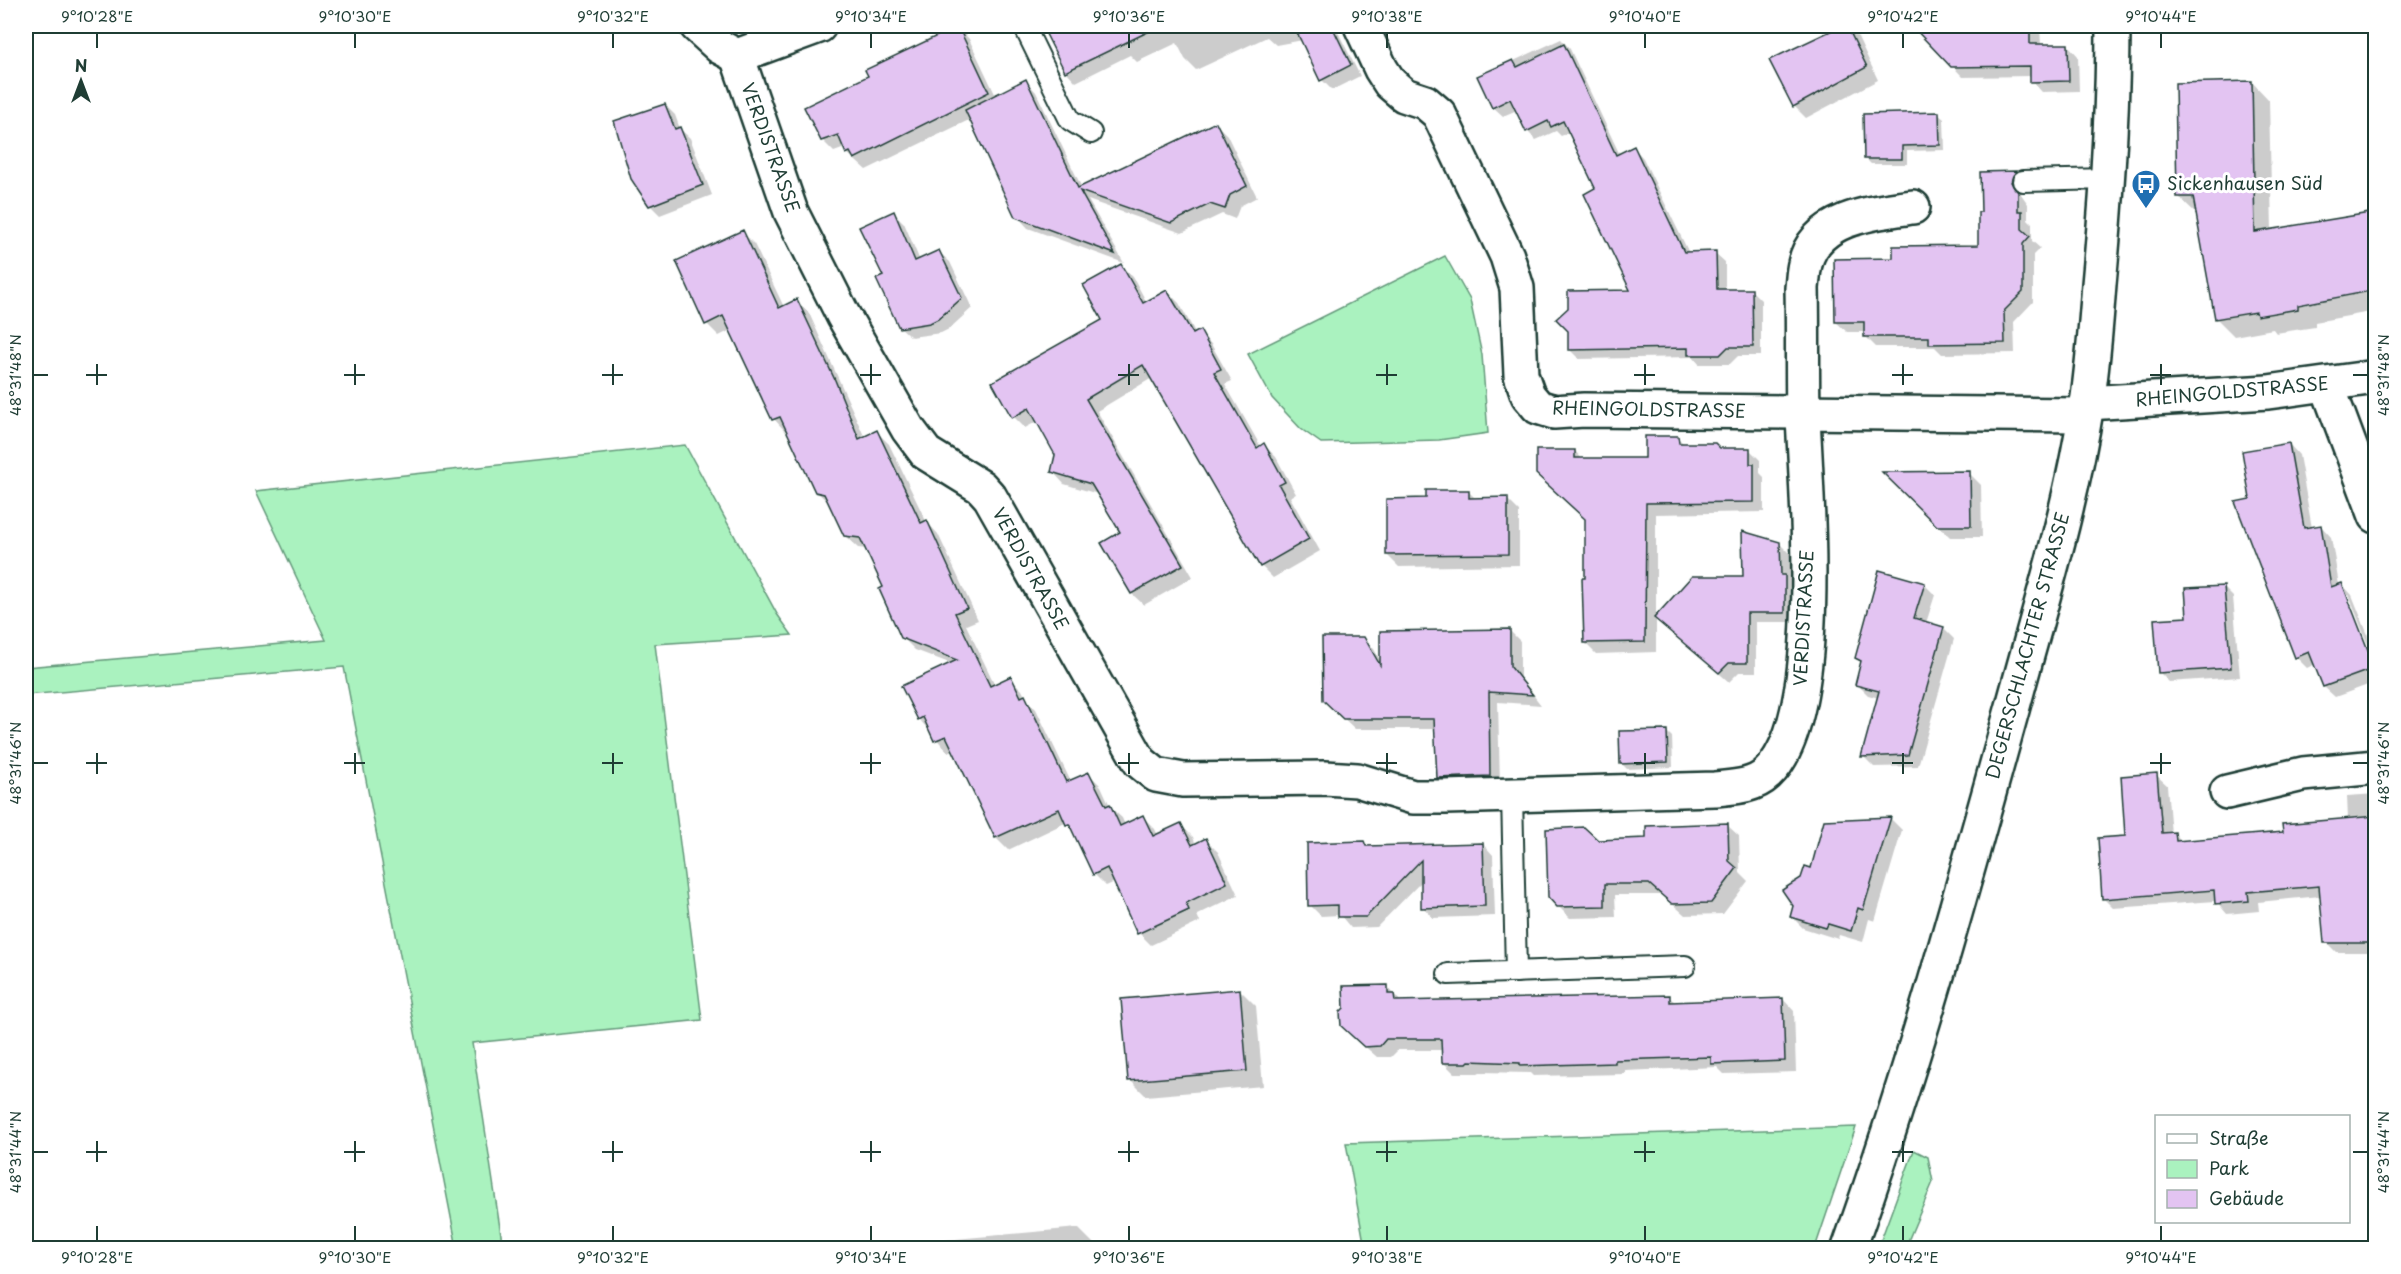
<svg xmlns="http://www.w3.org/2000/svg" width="2401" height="1274" font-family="'Playpen Sans',sans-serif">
  <rect width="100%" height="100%" fill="#fff"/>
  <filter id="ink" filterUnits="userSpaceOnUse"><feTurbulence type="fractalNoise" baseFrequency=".0167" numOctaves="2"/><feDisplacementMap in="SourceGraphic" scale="12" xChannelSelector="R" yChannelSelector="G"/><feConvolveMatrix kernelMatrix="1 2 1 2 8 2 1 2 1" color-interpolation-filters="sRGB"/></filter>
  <g filter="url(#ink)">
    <g fill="#aaf2bf" stroke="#64987a" stroke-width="1.5">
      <polygon points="1445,256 1470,300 1482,355 1488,433 1439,440 1321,443 1301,429 1272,398 1248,354"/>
      <polygon points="685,445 777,614 792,635 655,644 702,1020 472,1043 503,1248 457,1248 344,667 26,695 26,667 326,640 256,491"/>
      <polygon points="1856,1127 1815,1248 1365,1248 1346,1143"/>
      <polygon points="1914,1150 1928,1157 1933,1182 1905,1248 1878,1248"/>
    </g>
    <g fill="#0003">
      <polygon points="1044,26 1335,26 1360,76 1332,90 1322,80 1303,40 1276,45 1267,37 1196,70 1185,59 1177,43 1137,62 1130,55 1076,82 1066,71"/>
      <polygon points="1846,26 1858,37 1878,80 1806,118 1794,106 1771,61"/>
      <polygon points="1938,26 2040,26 2041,46 2068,45 2078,56 2079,91 2042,92 2032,81 2032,76 1963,77 1932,45 1932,32"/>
      <polygon points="958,27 969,39 996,96 1026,81 1036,92 1082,188 1216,124 1227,135 1257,197 1240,206 1235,219 1222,214 1182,233 1088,200 1124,263 1028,228 1017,216 971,119 866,170 847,153 845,148 834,152 822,140 870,77"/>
      <polygon points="1561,39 1570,49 1620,155 1634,148 1643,158 1689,253 1715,253 1725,262 1725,290 1751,290 1761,300 1761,356 1738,356 1730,364 1699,364 1693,357 1579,359 1570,350 1632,292 1597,189 1570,132 1561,136 1556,131 1536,140 1527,131 1517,110 1503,116 1493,107 1479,77"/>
      <polygon points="2252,82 2269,100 2272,231 2376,213 2376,311 2315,322 2315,327 2276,333 2273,329 2234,336 2216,318 2197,214 2179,197"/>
      <polygon points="665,105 675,115 680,129 690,138 712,195 660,215 650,205"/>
      <polygon points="1938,114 1944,119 1945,150 1907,151 1907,164 1871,164 1865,158"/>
      <polygon points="2015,173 2026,183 2021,194 2028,204 2028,219 2032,223 2032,241 2040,248 2033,255 2033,302 2014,322 2015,353 1942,354 1935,347 1876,347 1866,337 1866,332 1847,332 1836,322 1895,260 1980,246 1982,213 1981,174"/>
      <polygon points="893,212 904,223 920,261 939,252 950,262 972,308 949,329 941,333 911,337 900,327 885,277"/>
      <polygon points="742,232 754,244 784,307 797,301 809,313 865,438 877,432 889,444 926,521 938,534 978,620 966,625 995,685 1010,678 1022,690 1027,700 1036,709 1071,782 1089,774 1101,786 1111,808 1122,818 1125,825 1143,817 1155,829 1158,836 1181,825 1193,837 1196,845 1206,840 1218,852 1238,895 1197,915 1200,922 1151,945 1139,933 1115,882 1106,886 1094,874 1074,831 1067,822 1008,850 996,838 954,749 948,752 919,719 952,664 915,650 902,637 885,588 867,549 858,548 845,536 829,503 816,491 788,431 786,432 774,419 731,330 719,336 707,324"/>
      <polygon points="1121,266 1133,277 1147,303 1167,291 1179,303 1196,334 1199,332 1211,344 1232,381 1225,384 1261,447 1264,445 1276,457 1296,494 1290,497 1320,551 1273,578 1261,566 1152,378 1097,411 1193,577 1144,605 1132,594 1103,543 1122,533 1098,494 1064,484 1053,472 1057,455 1038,421 1025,428 1014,417 1104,320"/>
      <polygon points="1678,438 1684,444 1719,449 1749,449 1760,460 1760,473 1764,477 1764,512 1656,514 1656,652 1596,654 1585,643 1587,519 1549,485 1575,451 1583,460 1646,460"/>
      <polygon points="2289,444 2299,455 2312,528 2321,526 2331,537 2339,585 2342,584 2352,595 2376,655 2376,666 2349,595 2345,595 2376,674 2376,682 2335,697 2324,687 2315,664 2307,668 2296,657 2252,501"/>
      <polygon points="1969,473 1981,485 1982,537 1950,537 1886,474"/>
      <polygon points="1469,492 1476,499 1507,499 1519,511 1519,565 1399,567 1387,555 1427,499"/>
      <polygon points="1779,543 1790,554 1790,583 1794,586 1795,622 1756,622 1756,672 1739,672 1729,682 1666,627 1744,577"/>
      <polygon points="1924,584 1935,595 1926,623 1943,628 1954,639 1918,766 1874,767 1863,756 1879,698 1868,695 1857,684 1862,663 1857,658"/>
      <polygon points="2223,587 2233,597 2240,677 2169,682 2159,672 2189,618"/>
      <polygon points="1509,630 1520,641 1520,678 1541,705 1498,702 1500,786 1449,788 1438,778 1436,729 1355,729 1335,710 1363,638 1374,649 1381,662"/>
      <polygon points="1666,731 1672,737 1673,767 1627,769 1621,763"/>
      <polygon points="2156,775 2167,785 2171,834 2175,834 2183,842 2284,833 2348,820 2347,796 2376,794 2376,952 2336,952 2326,942 2321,896 2258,902 2259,911 2227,914 2216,901 2113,908 2103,898 2127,837"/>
      <polygon points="1891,819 1902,830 1875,921 1869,919 1863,942 1839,935 1838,939 1803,928 1792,917 1802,879 1812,870 1826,821"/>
      <polygon points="1727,825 1739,836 1740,873 1748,881 1723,914 1685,915 1662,895 1615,895 1616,917 1570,918 1558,906 1598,841 1648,840"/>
      <polygon points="1363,843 1368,848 1483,844 1493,855 1495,916 1433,918 1423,907 1423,880 1377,927 1351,928 1340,915 1321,916 1310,905"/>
      <polygon points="1387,986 1401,1002 1669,997 1676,1003 1783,999 1794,1011 1796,1072 1724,1074 1717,1067 1625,1071 1625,1074 1533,1076 1530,1073 1480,1072 1478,1073 1454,1073 1443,1062 1443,1050 1398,1050 1391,1057 1377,1057 1354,1037"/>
      <polygon points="1240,990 1256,1006 1263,1086 1146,1096 1130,1080"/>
      <polygon points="1078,1228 1094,1244 1094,1248 912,1248 911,1243"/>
    </g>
    <g fill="#e3c4f2" stroke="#1f3d34" stroke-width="1.5">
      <polygon points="958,26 989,92 854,159 850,152 846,154 838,135 821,141 804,107 868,76 865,70"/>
      <polygon points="1042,26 1160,26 1065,72"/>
      <polygon points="1294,26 1332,26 1351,65 1320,81"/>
      <polygon points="1841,26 1847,26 1867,67 1793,107 1769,60"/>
      <polygon points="1912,26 2030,26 2030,44 2068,44 2069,81 2030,82 2030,66 1951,67"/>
      <polygon points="1564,44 1616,155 1634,146 1684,252 1716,251 1717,289 1752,289 1753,347 1728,347 1720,355 1688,355 1688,348 1568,350 1568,331 1556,319 1568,308 1568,291 1630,290 1584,194 1595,188 1563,121 1551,127 1548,121 1526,132 1510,99 1492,108 1477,76 1513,60 1517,67"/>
      <polygon points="1026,79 1078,188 1216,122 1247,186 1230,195 1225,209 1210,204 1171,223 1080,191 1115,254 1015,217 965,110"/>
      <polygon points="2252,81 2255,232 2376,212 2376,290 2298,305 2298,309 2257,316 2256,312 2215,319 2193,197 2177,197 2175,83"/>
      <polygon points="665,104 675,129 680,127 703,185 649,206 631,179 614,121"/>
      <polygon points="1939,112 1940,145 1902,146 1902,159 1864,159 1863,114"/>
      <polygon points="2016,171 2011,182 2018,192 2018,211 2022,211 2022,229 2030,236 2023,244 2023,292 2004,311 2005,343 1929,344 1929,337 1864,337 1864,322 1835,322 1834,259 1893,258 1893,246 1978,245 1978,212 1981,212 1980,172"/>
      <polygon points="894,211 915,261 939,250 962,298 938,319 930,323 899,328 876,279 883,276 859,227"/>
      <polygon points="743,230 779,308 797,299 835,380 859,439 877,430 921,523 927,520 967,608 955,613 990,686 1011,676 1021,697 1025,695 1066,782 1089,772 1106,806 1110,804 1120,826 1143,815 1153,836 1181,823 1192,845 1206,838 1227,883 1186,903 1189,910 1137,934 1107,868 1093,875 1069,824 1066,825 1059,809 995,838 946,736 934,741 923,717 918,720 901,686 957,660 901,638 879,589 883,587 860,538 844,536 824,494 815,492 780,417 772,420 723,316 705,325 676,261"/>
      <polygon points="1121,264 1143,303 1167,290 1193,334 1200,330 1221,369 1214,372 1257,448 1264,443 1285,482 1279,485 1309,539 1260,567 1143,365 1086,399 1183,565 1131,594 1101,543 1120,532 1091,484 1051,472 1055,455 1029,408 1012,418 992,382 1102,320 1083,285"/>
      <polygon points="1645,436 1678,436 1679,443 1715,443 1720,448 1750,448 1750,464 1754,464 1754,502 1646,503 1645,642 1584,643 1582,578 1585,578 1585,519 1536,474 1536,450 1575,450 1575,458 1645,458"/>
      <polygon points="2289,443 2304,528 2321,525 2331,587 2342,583 2375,668 2323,687 2309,652 2295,658 2235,502 2250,499 2242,451"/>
      <polygon points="1970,471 1971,526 1937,526 1882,472"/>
      <polygon points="1426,490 1469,490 1469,498 1508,497 1508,554 1386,555 1386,499 1426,498"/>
      <polygon points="1742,531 1780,542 1781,575 1785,575 1785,613 1747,613 1747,663 1729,663 1719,673 1654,618 1692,576 1743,576"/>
      <polygon points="1879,570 1925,583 1914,618 1944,627 1908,755 1861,757 1879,691 1855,685 1861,661 1855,658"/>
      <polygon points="2224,586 2231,668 2158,673 2154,619 2187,617 2185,588"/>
      <polygon points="1510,629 1510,666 1533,695 1489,692 1490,776 1437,778 1434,719 1343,719 1323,700 1322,637 1364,637 1380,665 1380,631"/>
      <polygon points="1667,730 1668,762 1620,764 1619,731"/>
      <polygon points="2157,773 2162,833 2175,832 2176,841 2283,832 2282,824 2376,816 2376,943 2324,943 2319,886 2248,892 2249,901 2215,904 2214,890 2102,899 2098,838 2125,836 2121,776"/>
      <polygon points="1891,817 1863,910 1858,908 1851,931 1828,924 1826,928 1790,917 1793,906 1782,890 1801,878 1805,866 1811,868 1824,820"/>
      <polygon points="1728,823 1729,861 1737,868 1711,903 1672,904 1649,884 1605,884 1605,906 1557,907 1548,897 1546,829 1584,827 1598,840 1646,838 1646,826"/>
      <polygon points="1364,841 1366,846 1483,843 1485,906 1421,908 1421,860 1366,917 1338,917 1338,905 1308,906 1307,843"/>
      <polygon points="1388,985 1388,994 1394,994 1395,1001 1670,995 1670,1002 1783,998 1785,1061 1711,1064 1711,1057 1615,1060 1615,1063 1520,1066 1520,1063 1469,1061 1467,1063 1442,1063 1441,1039 1386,1039 1380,1046 1364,1047 1341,1026 1340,1012 1344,1008 1343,986"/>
      <polygon points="1240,989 1247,1071 1128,1081 1121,999"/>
    </g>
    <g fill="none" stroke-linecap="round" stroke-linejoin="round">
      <g stroke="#1f3d34" stroke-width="24">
        <g id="service">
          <polyline points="1024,26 1070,120 1091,133"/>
          <polyline points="2023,181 2108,179"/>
          <polyline points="1512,795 1516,972"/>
          <polyline points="1448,974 1685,966"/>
        </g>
      </g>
      <g stroke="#1f3d34" stroke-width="38">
        <g id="minor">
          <polyline points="697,26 720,47 737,56"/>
          <polyline points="1361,26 1381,69 1390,83 1404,95 1425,102 1439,114 1507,256 1517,288 1521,375 1528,395 1538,407 1554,412 1584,410 2085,415"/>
          <path d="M737,56L791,212L843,315L908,429L926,453L981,487L990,497L1140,762L1156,775L1183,780L1325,778L1357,780L1413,797H1445L1715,789C1733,787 1753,787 1767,774C1827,719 1806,495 1803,415C1802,372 1803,330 1802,288C1803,280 1803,272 1805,264C1815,217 1875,212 1913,207"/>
          <polyline points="737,56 819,26"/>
          <polyline points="2327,385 2376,516"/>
          <polyline points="2087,403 2268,392 2376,377"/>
          <polyline points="2227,792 2303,774 2376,767"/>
        </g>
      </g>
      <g stroke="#1f3d34" stroke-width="38">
        <path id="tertiary" d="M1849,1248C1912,1072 1962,891 2012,710C2039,609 2071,508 2087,404C2093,364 2096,324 2099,284C2107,198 2113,112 2113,26"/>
      </g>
      <use href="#service" stroke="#fff" stroke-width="20"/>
      <use href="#minor" stroke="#fff" stroke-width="33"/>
      <use href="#tertiary" stroke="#fff" stroke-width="33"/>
    </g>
  </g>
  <path fill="none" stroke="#1f3d34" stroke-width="2" d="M97,33V48M355,33V48M613,33V48M871,33V48M1129,33V48M1387,33V48M1645,33V48M1903,33V48M2161,33V48M97,364V385M355,364V385M613,364V385M871,364V385M1129,364V385M1387,364V385M1645,364V385M1903,364V385M2161,364V385M33,375H48M86,375H107M344,375H365M602,375H623M860,375H881M1118,375H1139M1376,375H1397M1634,375H1655M1892,375H1913M2150,375H2171M2353,375H2368M97,753V774M355,753V774M613,753V774M871,753V774M1129,753V774M1387,753V774M1645,753V774M1903,753V774M2161,753V774M33,763H48M86,763H107M344,763H365M602,763H623M860,763H881M1118,763H1139M1376,763H1397M1634,763H1655M1892,763H1913M2150,763H2171M2353,763H2368M97,1141V1162M355,1141V1162M613,1141V1162M871,1141V1162M1129,1141V1162M1387,1141V1162M1645,1141V1162M1903,1141V1162M33,1152H48M86,1152H107M344,1152H365M602,1152H623M860,1152H881M1118,1152H1139M1376,1152H1397M1634,1152H1655M1892,1152H1913M2353,1152H2368M97,1226V1241M355,1226V1241M613,1226V1241M871,1226V1241M1129,1226V1241M1387,1226V1241M1645,1226V1241M1903,1226V1241M2161,1226V1241"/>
  <defs>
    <g id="bus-pin" transform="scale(1.5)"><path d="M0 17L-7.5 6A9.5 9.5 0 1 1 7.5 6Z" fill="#1f6fb2" stroke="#fff"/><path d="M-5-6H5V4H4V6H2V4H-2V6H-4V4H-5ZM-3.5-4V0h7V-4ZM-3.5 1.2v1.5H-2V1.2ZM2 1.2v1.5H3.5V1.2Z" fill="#fff"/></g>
  </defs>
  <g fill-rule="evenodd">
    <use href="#bus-pin" x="2146" y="184"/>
  </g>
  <g text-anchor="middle" stroke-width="6" stroke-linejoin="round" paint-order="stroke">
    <g font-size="18" fill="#1f3d34" stroke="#fff">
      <text transform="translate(770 148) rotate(70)" y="6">VERDISTRASSE</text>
      <text transform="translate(2232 392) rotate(-5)" y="6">RHEINGOLDSTRASSE</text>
      <text transform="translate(1649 410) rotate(1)" y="6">RHEINGOLDSTRASSE</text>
      <text transform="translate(1030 569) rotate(61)" y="6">VERDISTRASSE</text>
      <text transform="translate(1804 618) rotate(-87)" y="6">VERDISTRASSE</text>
      <text transform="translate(2028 646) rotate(-75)" y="6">DEGERSCHLACHTER STRASSE</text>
    </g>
    <g font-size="18" fill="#1f3d34" stroke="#fff" text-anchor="start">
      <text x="2167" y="190">Sickenhausen Süd</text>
    </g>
  </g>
  <rect width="2401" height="1274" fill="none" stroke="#fff" stroke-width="66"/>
  <rect x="2155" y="1115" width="195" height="108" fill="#ffffff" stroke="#a5b1ae" stroke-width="1.5"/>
  <rect x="2167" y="1134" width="30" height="9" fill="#ffffff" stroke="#a5b1ae" stroke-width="1.5"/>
  <text x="2209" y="1145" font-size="18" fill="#1f3d34">Straße</text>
  <rect x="2167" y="1160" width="30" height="18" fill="#aaf2bf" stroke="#a5b1ae" stroke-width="1.5"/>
  <text x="2209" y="1175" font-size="18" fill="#1f3d34">Park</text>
  <rect x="2167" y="1190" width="30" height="18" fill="#e3c4f2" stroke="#a5b1ae" stroke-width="1.5"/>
  <text x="2209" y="1205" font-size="18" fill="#1f3d34">Gebäude</text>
  <g transform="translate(81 81)" stroke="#ffffff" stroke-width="4.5" paint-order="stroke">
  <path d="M0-4.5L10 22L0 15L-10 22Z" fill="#1f3d34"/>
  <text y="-9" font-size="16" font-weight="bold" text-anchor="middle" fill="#1f3d34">N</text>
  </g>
  <rect x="33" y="33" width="2335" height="1208" fill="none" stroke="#1f3d34" stroke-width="2"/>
  <g font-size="15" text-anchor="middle" fill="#1f3d34">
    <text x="97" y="22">9°10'28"E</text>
    <text x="355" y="22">9°10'30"E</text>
    <text x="613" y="22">9°10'32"E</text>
    <text x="871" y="22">9°10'34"E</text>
    <text x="1129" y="22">9°10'36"E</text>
    <text x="1387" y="22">9°10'38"E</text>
    <text x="1645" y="22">9°10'40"E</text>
    <text x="1903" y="22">9°10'42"E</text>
    <text x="2161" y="22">9°10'44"E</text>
    <text transform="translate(16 375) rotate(-90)" y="5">48°31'48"N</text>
    <text transform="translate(2384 375) rotate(-90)" y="5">48°31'48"N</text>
    <text transform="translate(16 763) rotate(-90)" y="5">48°31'46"N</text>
    <text transform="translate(2384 763) rotate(-90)" y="5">48°31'46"N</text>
    <text transform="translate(16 1152) rotate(-90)" y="5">48°31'44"N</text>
    <text transform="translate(2384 1152) rotate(-90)" y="5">48°31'44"N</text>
    <text x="97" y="1263">9°10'28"E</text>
    <text x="355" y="1263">9°10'30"E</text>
    <text x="613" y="1263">9°10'32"E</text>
    <text x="871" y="1263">9°10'34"E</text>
    <text x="1129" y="1263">9°10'36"E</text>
    <text x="1387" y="1263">9°10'38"E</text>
    <text x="1645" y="1263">9°10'40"E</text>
    <text x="1903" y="1263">9°10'42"E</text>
    <text x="2161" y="1263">9°10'44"E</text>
  </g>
</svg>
